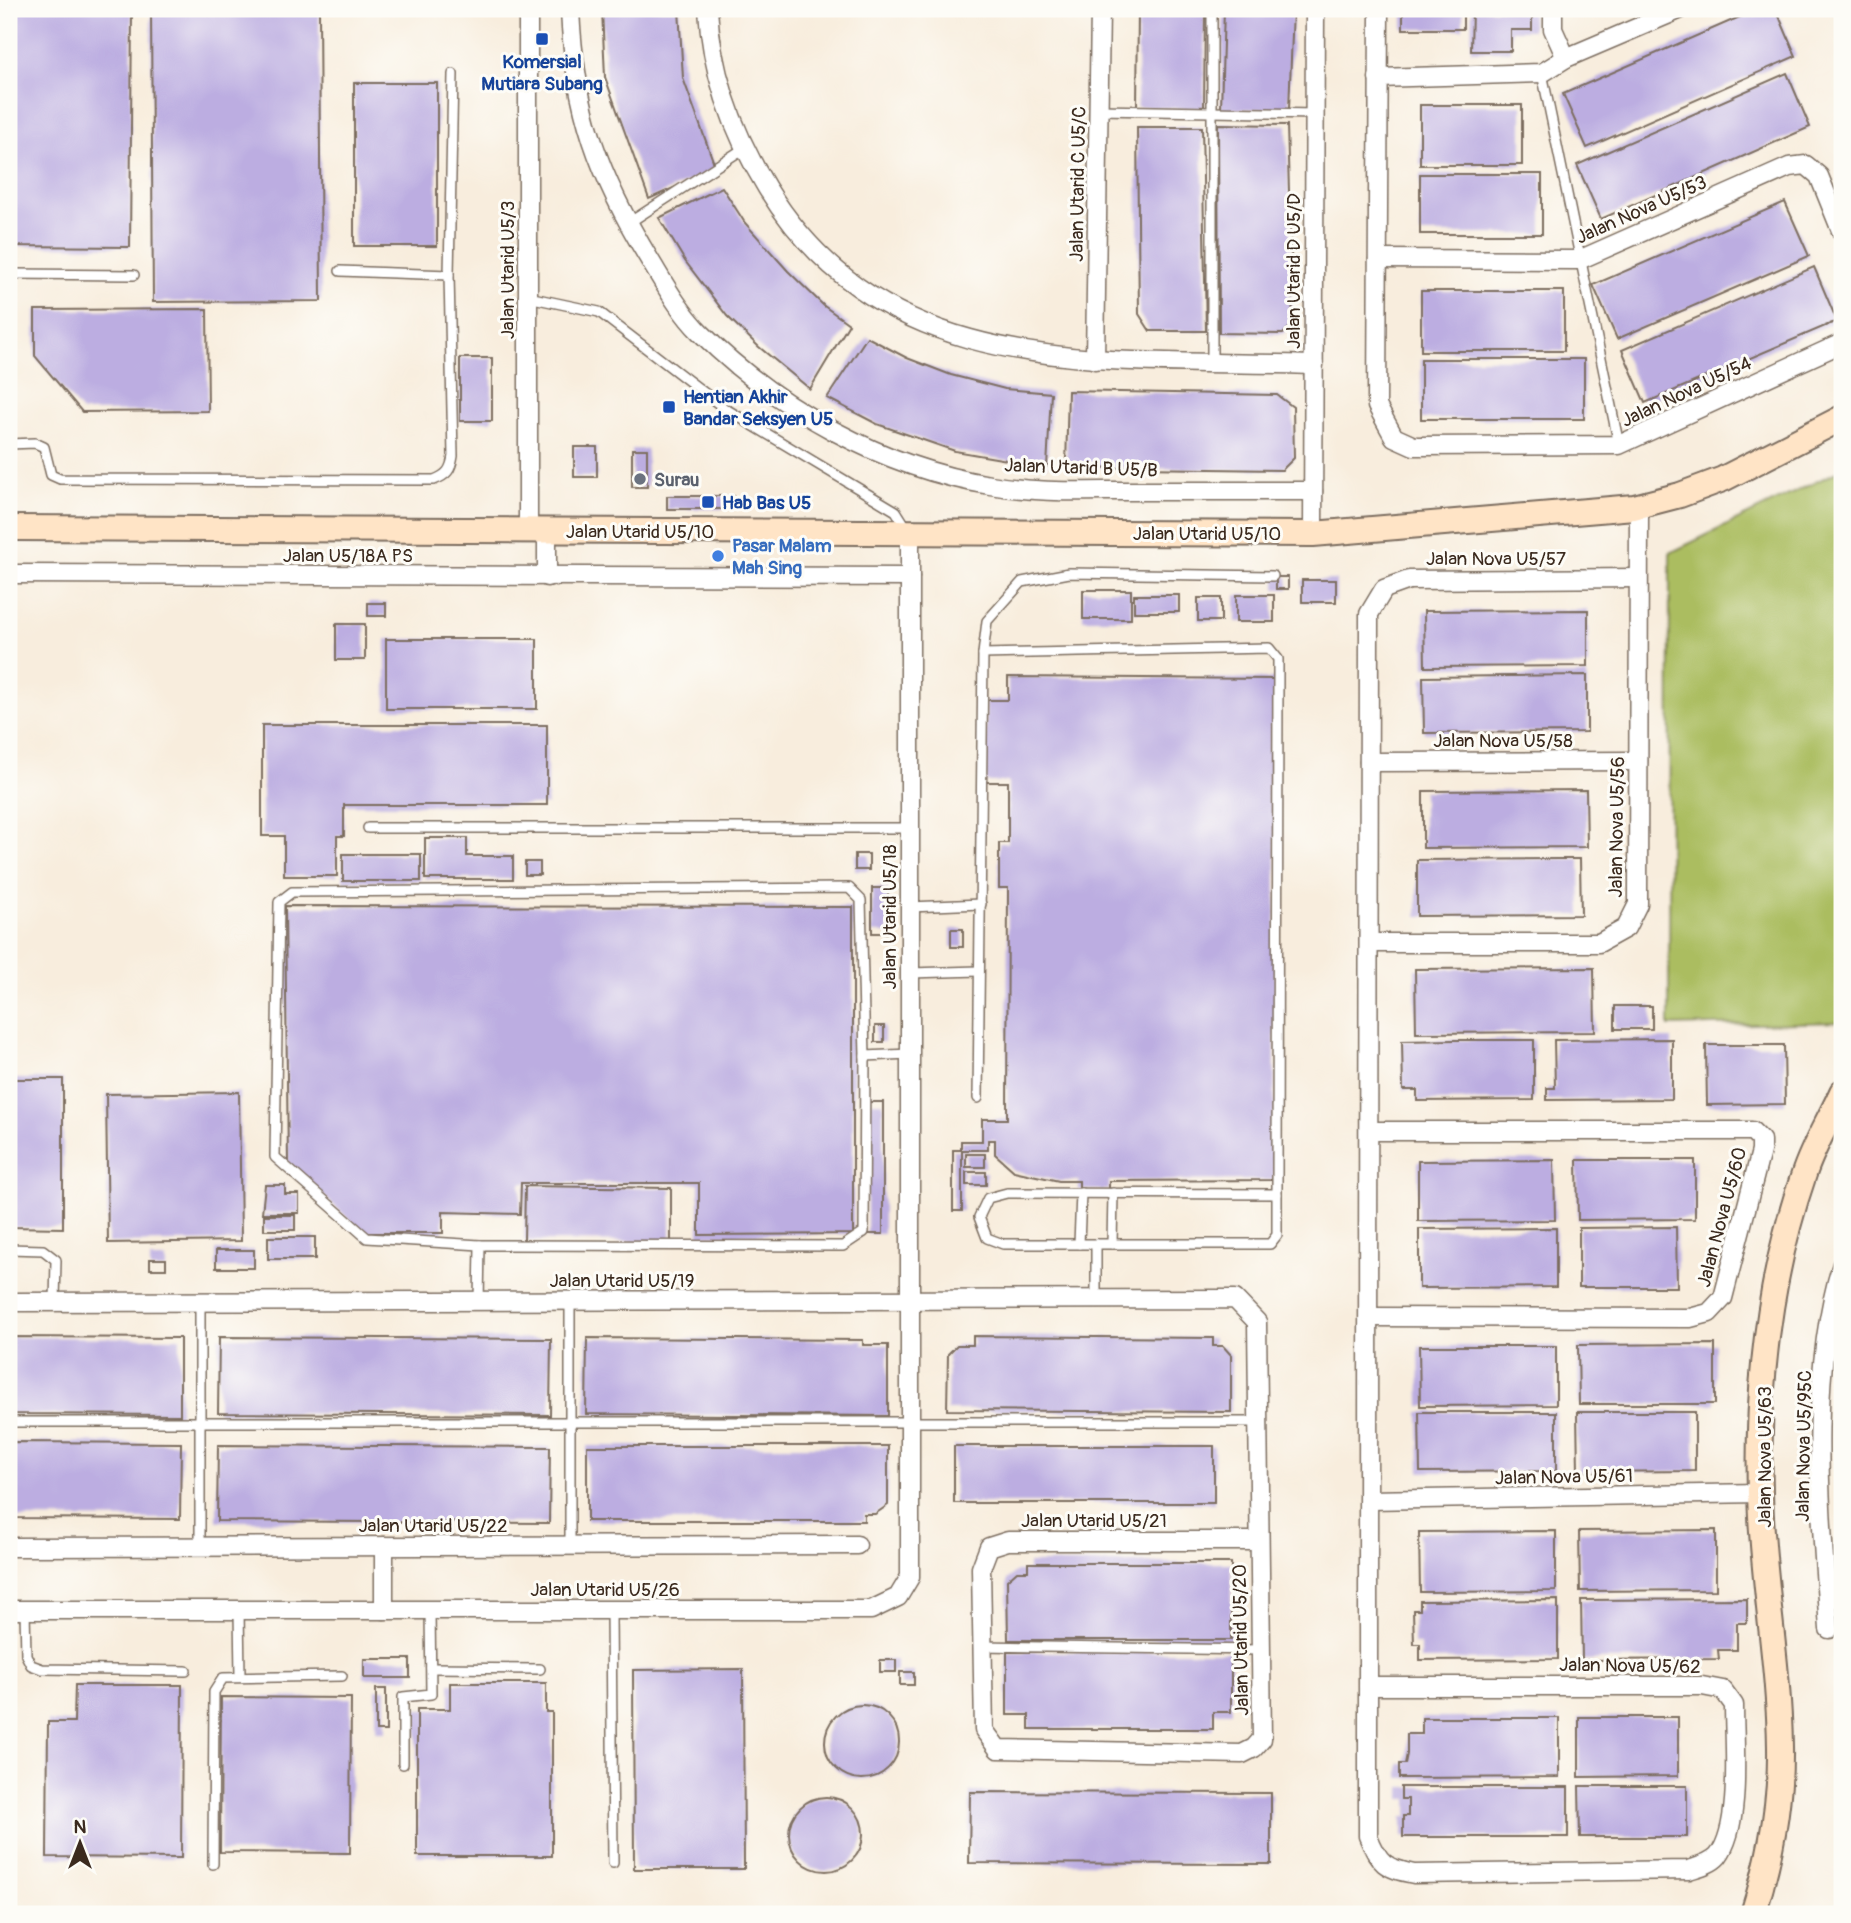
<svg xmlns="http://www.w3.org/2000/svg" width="1851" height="1923" font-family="Pangolin,sans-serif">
  <rect width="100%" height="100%" fill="#fdfcf7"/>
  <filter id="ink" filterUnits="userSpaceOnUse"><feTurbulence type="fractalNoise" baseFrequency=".0143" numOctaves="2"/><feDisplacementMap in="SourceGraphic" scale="14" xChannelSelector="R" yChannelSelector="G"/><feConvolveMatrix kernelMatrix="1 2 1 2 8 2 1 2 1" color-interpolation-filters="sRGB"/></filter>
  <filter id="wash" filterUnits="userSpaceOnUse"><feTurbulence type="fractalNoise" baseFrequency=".00686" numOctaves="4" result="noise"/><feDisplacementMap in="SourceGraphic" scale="28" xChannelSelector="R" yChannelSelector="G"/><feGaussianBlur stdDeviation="1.57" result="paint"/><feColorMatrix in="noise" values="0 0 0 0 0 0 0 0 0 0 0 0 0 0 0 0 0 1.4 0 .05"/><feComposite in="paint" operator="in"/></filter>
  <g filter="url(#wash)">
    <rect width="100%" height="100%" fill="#f8eddd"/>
    <polygon fill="#abbd61" stroke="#737440" stroke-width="2" points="1842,469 1842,1022 1669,1026 1670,553"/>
    <g id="blocks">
      <g fill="#bcade1">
        <polygon points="9,9 132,9 130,247 9,246"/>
        <polygon points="151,9 319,9 321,301 153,302"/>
        <polygon points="602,9 679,9 683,78 716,169 649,199 605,77"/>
        <polygon points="1138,9 1205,9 1204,109 1137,107"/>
        <polygon points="1224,9 1293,9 1289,109 1221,109"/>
        <rect x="1403" y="9" width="60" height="20"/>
        <polygon points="1472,9 1532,9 1532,30 1511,30 1511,51 1471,51"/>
        <polygon points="1758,9 1776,9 1796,56 1587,148 1563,94"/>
        <polygon points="1787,73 1810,127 1601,219 1577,165"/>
        <rect x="354" y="83" width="83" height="163"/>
        <rect x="1420" y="105" width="102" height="60"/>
        <polygon points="1218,124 1287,125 1293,324 1283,334 1219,333"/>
        <polygon points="1137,127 1202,127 1206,331 1150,331 1139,314"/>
        <rect x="1420" y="174" width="122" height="60"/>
        <polygon points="722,187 745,223 788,271 824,306 849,324 810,389 759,347 727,316 685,261 659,218"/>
        <polygon points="1785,202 1809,256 1617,339 1593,285"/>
        <polygon points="1814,267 1837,321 1645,403 1622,350"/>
        <rect x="1421" y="291" width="143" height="60"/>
        <polygon points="207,309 208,411 82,412 35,356 35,310"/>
        <polygon points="867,337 907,358 951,375 1005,389 1051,393 1047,467 955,451 877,424 827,398"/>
        <rect x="460" y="358" width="32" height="63"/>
        <rect x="1421" y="359" width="163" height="60"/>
        <polygon points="1068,391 1277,395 1293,407 1294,458 1282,470 1066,467"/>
        <rect x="574" y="447" width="23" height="30"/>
        <rect x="632" y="449" width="15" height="38"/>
        <rect x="667" y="496" width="67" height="13"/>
        <rect x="1276" y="577" width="12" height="12"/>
        <rect x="1302" y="580" width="34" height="22"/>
        <rect x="1083" y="590" width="48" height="29"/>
        <rect x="1134" y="595" width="45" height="17"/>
        <rect x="1236" y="595" width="38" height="27"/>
        <rect x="1198" y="598" width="23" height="23"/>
        <rect x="368" y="603" width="18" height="13"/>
        <polygon points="1588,610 1588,666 1425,667 1424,611"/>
        <rect x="336" y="624" width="29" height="36"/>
        <rect x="386" y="639" width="151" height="70"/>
        <polygon points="1587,675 1587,732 1424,733 1423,677"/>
        <polygon points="1008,677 1277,679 1274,1180 1109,1181 1109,1190 1079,1190 1079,1181 1059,1181 1014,1171 995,1154 995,1140 988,1140 988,1150 962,1150 962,1211 953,1211 953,1150 961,1150 961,1141 982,1141 982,1119 1007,1119 1008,888 999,888 999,843 1008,843 1008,782 986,782 986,700 1008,700"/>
        <polygon points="262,725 547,725 547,805 344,805 344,836 337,836 337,876 284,876 284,836 262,836"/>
        <polygon points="1586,790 1587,847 1423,848 1423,791"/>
        <polygon points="425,838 467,838 467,856 513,856 513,879 425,879"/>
        <rect x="343" y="854" width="78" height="27"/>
        <rect x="855" y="854" width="14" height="16"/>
        <polygon points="1560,859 1580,859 1581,915 1417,916 1417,860"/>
        <rect x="525" y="862" width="15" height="13"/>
        <rect x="872" y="888" width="16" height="45"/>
        <polygon points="285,906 853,907 853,1234 699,1235 699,1183 521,1183 520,1214 443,1212 443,1233 364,1233 288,1163"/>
        <rect x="951" y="929" width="12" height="18"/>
        <polygon points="1594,968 1595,1032 1416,1033 1415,969"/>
        <rect x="1615" y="1006" width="37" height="23"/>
        <rect x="875" y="1026" width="9" height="16"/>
        <polygon points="1672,1039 1672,1099 1547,1100 1547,1088 1555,1088 1554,1040"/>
        <polygon points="1455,1040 1534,1040 1534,1100 1417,1101 1417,1090 1403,1090 1402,1041"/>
        <polygon points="1706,1045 1784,1045 1785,1104 1707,1105"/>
        <polygon points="9,1079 63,1079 63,1228 9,1227"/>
        <polygon points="239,1092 241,1241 108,1243 106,1094"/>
        <rect x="867" y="1102" width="16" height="132"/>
        <rect x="966" y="1154" width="19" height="13"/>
        <polygon points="1554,1160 1555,1220 1418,1221 1418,1161"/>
        <polygon points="1577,1160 1695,1160 1695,1219 1578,1220"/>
        <rect x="966" y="1172" width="20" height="13"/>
        <polygon points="265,1185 285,1185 285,1194 299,1194 299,1213 262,1213"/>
        <polygon points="525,1186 671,1188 671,1242 524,1241"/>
        <rect x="264" y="1215" width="31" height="15"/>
        <polygon points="1676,1227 1677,1287 1579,1287 1579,1228"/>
        <polygon points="1556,1228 1556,1287 1419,1288 1419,1229"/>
        <rect x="268" y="1237" width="47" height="22"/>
        <rect x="216" y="1250" width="38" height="18"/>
        <rect x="150" y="1259" width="16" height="10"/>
        <polygon points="973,1336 1213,1338 1213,1346 1223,1346 1231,1355 1231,1412 947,1410 948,1354 957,1345 973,1345"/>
        <polygon points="9,1337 180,1338 180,1415 9,1414"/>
        <polygon points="219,1337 551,1339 550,1415 218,1413"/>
        <polygon points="587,1338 863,1340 863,1345 888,1345 888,1416 586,1414"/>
        <polygon points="1715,1344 1715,1404 1579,1404 1578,1345"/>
        <polygon points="1419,1346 1556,1346 1556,1405 1420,1406"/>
        <polygon points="1419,1412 1556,1412 1556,1471 1420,1472"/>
        <polygon points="1577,1412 1695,1412 1695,1471 1578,1472"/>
        <polygon points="9,1442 181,1443 180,1519 9,1518"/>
        <polygon points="218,1445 550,1447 549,1523 217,1521"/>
        <polygon points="587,1446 888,1446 888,1505 875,1514 864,1514 864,1521 587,1521"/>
        <rect x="954" y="1446" width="260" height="57"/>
        <polygon points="1716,1530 1716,1590 1580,1591 1579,1531"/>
        <polygon points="1556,1531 1556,1591 1420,1592 1419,1532"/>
        <polygon points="1028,1563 1231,1563 1231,1640 1008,1640 1007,1580 1017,1571 1028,1571"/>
        <polygon points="1747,1599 1747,1623 1737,1623 1737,1650 1718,1650 1719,1659 1582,1660 1581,1600"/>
        <polygon points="1558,1600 1558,1659 1420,1660 1420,1644 1414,1644 1413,1610 1420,1610 1420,1601"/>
        <polygon points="1007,1652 1231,1652 1231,1712 1213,1712 1213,1729 1029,1729 1029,1715 1007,1715"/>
        <rect x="364" y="1659" width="46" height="19"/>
        <rect x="880" y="1660" width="16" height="12"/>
        <polygon points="743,1669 744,1869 634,1869 633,1670"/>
        <rect x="900" y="1672" width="14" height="13"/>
        <polygon points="450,1683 546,1683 546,1712 552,1712 552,1856 417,1856 417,1709 450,1709"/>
        <polygon points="75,1685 182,1685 181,1858 47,1857 48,1722 74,1722"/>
        <rect x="376" y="1689" width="10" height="42"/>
        <polygon points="221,1697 351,1698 350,1853 220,1852"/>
        <circle cx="862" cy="1742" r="37"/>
        <polygon points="1579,1717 1678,1717 1678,1776 1579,1777"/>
        <polygon points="1422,1718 1559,1718 1559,1777 1399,1778 1399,1764 1405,1764 1407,1754 1407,1734 1422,1734"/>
        <polygon points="1579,1786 1687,1786 1687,1837 1580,1837"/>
        <polygon points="1401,1787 1568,1787 1568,1837 1403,1837 1403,1816 1408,1816 1408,1799 1401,1799"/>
        <polygon points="970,1792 1271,1793 1271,1864 969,1863"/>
        <circle cx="826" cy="1834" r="37"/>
      </g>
    </g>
  </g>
  <g filter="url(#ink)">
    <use href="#blocks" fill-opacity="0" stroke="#7d6e61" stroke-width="2"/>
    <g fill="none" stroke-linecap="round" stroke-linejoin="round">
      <g stroke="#7d6e61" stroke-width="12">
        <g id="lane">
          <polyline points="1542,73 1619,445"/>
          <polyline points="1099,110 1315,114"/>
          <polyline points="627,224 743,149"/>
          <polyline points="340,271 449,275"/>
          <polyline points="9,274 134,275"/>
          <polyline points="528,297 599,312 724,408 896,511 908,530"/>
          <polyline points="1212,361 1212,9"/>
          <path d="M9,444L35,443L44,447L51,475L60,479L434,480C447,475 451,470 453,456L449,275L453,74"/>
          <polyline points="983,654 1269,648 1278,659 1277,1194"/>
          <polyline points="368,828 910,828"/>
          <polygon points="849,888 861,900 865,1056 864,1232 843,1246 480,1245 367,1238 275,1157 279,902 292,892"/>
          <polyline points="910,907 981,904"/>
          <polyline points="910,973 979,971"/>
          <polyline points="865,1056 910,1054"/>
          <polyline points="978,1098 983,654 987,621 1022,582 1069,573 1273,576"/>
          <polygon points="1007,1193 1277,1194 1277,1235 1270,1244 1003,1244 987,1238 979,1217 988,1198"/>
          <polyline points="1079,1244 1081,1193"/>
          <polyline points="1096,1244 1096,1300"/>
          <polyline points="1112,1244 1113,1193"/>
          <polyline points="9,1249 43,1250 56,1260 55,1302"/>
          <polyline points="200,1302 200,1547"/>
          <polyline points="479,1302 480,1245"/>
          <polyline points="570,1302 570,1545"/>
          <polyline points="9,1422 1258,1422"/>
          <polyline points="25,1610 26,1655 31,1665 42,1669 186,1671"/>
          <polyline points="239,1610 240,1677"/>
          <polyline points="611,1610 613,1863"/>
          <polyline points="981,1646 1261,1650"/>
          <polyline points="431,1668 540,1669"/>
          <polyline points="403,1764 403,1697 431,1694 430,1610"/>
          <polyline points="213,1864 214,1692 223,1678 342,1676"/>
        </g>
      </g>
      <g stroke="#7d6e61" stroke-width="21">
        <g id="street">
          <path d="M570,9C574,109 599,177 651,262C665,285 680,312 700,332C776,408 883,468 990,485C1036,493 1082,491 1128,491C1190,491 1252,491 1313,491"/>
          <path d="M708,9C711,73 734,134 767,188C890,388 1112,357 1314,365"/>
          <polyline points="1379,9 1377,406 1394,437 1414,446 1619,445 1842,343"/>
          <polyline points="1553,9 1553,29 1566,58"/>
          <polyline points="1378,78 1542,73 1566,58 1681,9"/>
          <polyline points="1378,259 1579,260 1789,167 1806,165 1819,176 1842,233"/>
          <polyline points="1095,360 1100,9"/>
          <polyline points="528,530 528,9"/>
          <polyline points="547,530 547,577"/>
          <polyline points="1313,534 1315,9"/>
          <polyline points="9,574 910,577"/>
          <polyline points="1369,762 1638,761"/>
          <polyline points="1369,943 1599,943 1626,928 1638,904 1639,505"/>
          <polyline points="1369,1131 1752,1131 1761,1140 1761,1151 1723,1298 1709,1313 1690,1318 1369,1317"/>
          <polyline points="9,1302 1235,1299 1257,1322 1262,1739 1254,1748 1242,1754 998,1749 984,1730 981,1568 989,1547 1008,1541 1259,1541"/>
          <polyline points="1369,1500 1760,1493"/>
          <polyline points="9,1547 857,1545"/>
          <polyline points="9,1610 871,1610 898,1597 910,1577 910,532"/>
          <polyline points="384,1610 384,1546"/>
          <path d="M1829,1629C1821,1513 1807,1377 1842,1264"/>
          <path d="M1368,1686H1702L1723,1690L1734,1705C1734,1744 1742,1825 1718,1856C1711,1864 1698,1867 1689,1870L1414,1874C1385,1868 1379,1864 1368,1836C1368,1429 1368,1021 1369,614L1384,589L1409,580L1638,578"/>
        </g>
      </g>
      <g stroke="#7d6e61" stroke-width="28">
        <g id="secondary">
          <polyline points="9,528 1313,534 1634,507 1680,495 1723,479 1842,418"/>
          <path d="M1753,1914C1770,1860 1781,1805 1780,1747C1779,1663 1762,1578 1760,1493C1757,1386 1769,1276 1804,1174C1813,1146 1830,1119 1842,1092"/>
        </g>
      </g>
      <use href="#lane" stroke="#fff" stroke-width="9"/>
      <use href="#street" stroke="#fff" stroke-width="18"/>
      <use href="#secondary" stroke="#ffe4c6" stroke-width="24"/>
    </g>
  </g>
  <g fill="#1a4fb4" stroke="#fdfcf7" stroke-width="2.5">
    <rect x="535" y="32" width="14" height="14" rx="3.5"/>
    <rect x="662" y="400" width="14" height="14" rx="3.5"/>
    <rect x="701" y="495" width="14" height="14" rx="3.5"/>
  </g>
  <circle fill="#6b7280" stroke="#fdfcf7" stroke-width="2.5" cx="640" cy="479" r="7"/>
  <circle fill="#3f7fe0" stroke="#fdfcf7" stroke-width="2.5" cx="718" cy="556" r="7"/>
  <g text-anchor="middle" stroke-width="6" stroke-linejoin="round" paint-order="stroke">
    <g font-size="19" font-weight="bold" fill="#164399" stroke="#fdfcf7" text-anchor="start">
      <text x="542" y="68" text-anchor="middle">Komersial<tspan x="542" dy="22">Mutiara Subang</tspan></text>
      <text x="683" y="403">Hentian Akhir<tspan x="683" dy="22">Bandar Seksyen U5</tspan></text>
      <text x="722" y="509">Hab Bas U5</text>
    </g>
    <g font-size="19" fill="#3b2a1e" stroke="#fdfcf7">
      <text transform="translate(1077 184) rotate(-89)" y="7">Jalan Utarid C U5/C</text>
      <text transform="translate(1641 209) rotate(-24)" y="7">Jalan Nova U5/53</text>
      <text transform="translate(507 270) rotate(-90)" y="7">Jalan Utarid U5/3</text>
      <text transform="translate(1293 271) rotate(-90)" y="7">Jalan Utarid D U5/D</text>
      <text transform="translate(1686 391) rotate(-25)" y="7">Jalan Nova U5/54</text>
      <text transform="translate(1081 467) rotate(2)" y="7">Jalan Utarid B U5/B</text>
      <text x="640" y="538">Jalan Utarid U5/10</text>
      <text x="1207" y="540">Jalan Utarid U5/10</text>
      <text x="348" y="562">Jalan U5/18A PS</text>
      <text x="1496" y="565">Jalan Nova U5/57</text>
      <text x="1503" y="747">Jalan Nova U5/58</text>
      <text transform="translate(1616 827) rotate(-89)" y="7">Jalan Nova U5/56</text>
      <text transform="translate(889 917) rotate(-90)" y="7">Jalan Utarid U5/18</text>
      <text transform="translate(1721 1217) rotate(-75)" y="7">Jalan Nova U5/60</text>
      <text x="622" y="1287">Jalan Utarid U5/19</text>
      <text transform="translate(1803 1446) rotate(-89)" y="7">Jalan Nova U5/95C</text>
      <text transform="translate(1764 1457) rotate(-90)" y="7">Jalan Nova U5/63</text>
      <text transform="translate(1564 1476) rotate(-1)" y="7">Jalan Nova U5/61</text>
      <text x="1094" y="1527">Jalan Utarid U5/21</text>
      <text x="433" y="1532">Jalan Utarid U5/22</text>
      <text x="605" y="1596">Jalan Utarid U5/26</text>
      <text transform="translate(1240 1640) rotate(-91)" y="7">Jalan Utarid U5/20</text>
      <text transform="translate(1630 1665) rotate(1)" y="7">Jalan Nova U5/62</text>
    </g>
    <g font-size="19" font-weight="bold" fill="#5b616d" stroke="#fdfcf7" text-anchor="start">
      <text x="654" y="486">Surau</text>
    </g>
    <g font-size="19" font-weight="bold" fill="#366cbe" stroke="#fdfcf7" text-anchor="start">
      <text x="732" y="552">Pasar Malam<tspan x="732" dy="22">Mah Sing</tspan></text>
    </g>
  </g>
  <rect width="1851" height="1923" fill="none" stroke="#fdfcf7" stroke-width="35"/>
  <g transform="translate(80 1843)" stroke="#fdfcf7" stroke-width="5" paint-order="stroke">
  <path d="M0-5L12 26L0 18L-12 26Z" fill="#3b2a1e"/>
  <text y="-10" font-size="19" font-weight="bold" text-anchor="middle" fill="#3b2a1e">N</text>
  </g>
</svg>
